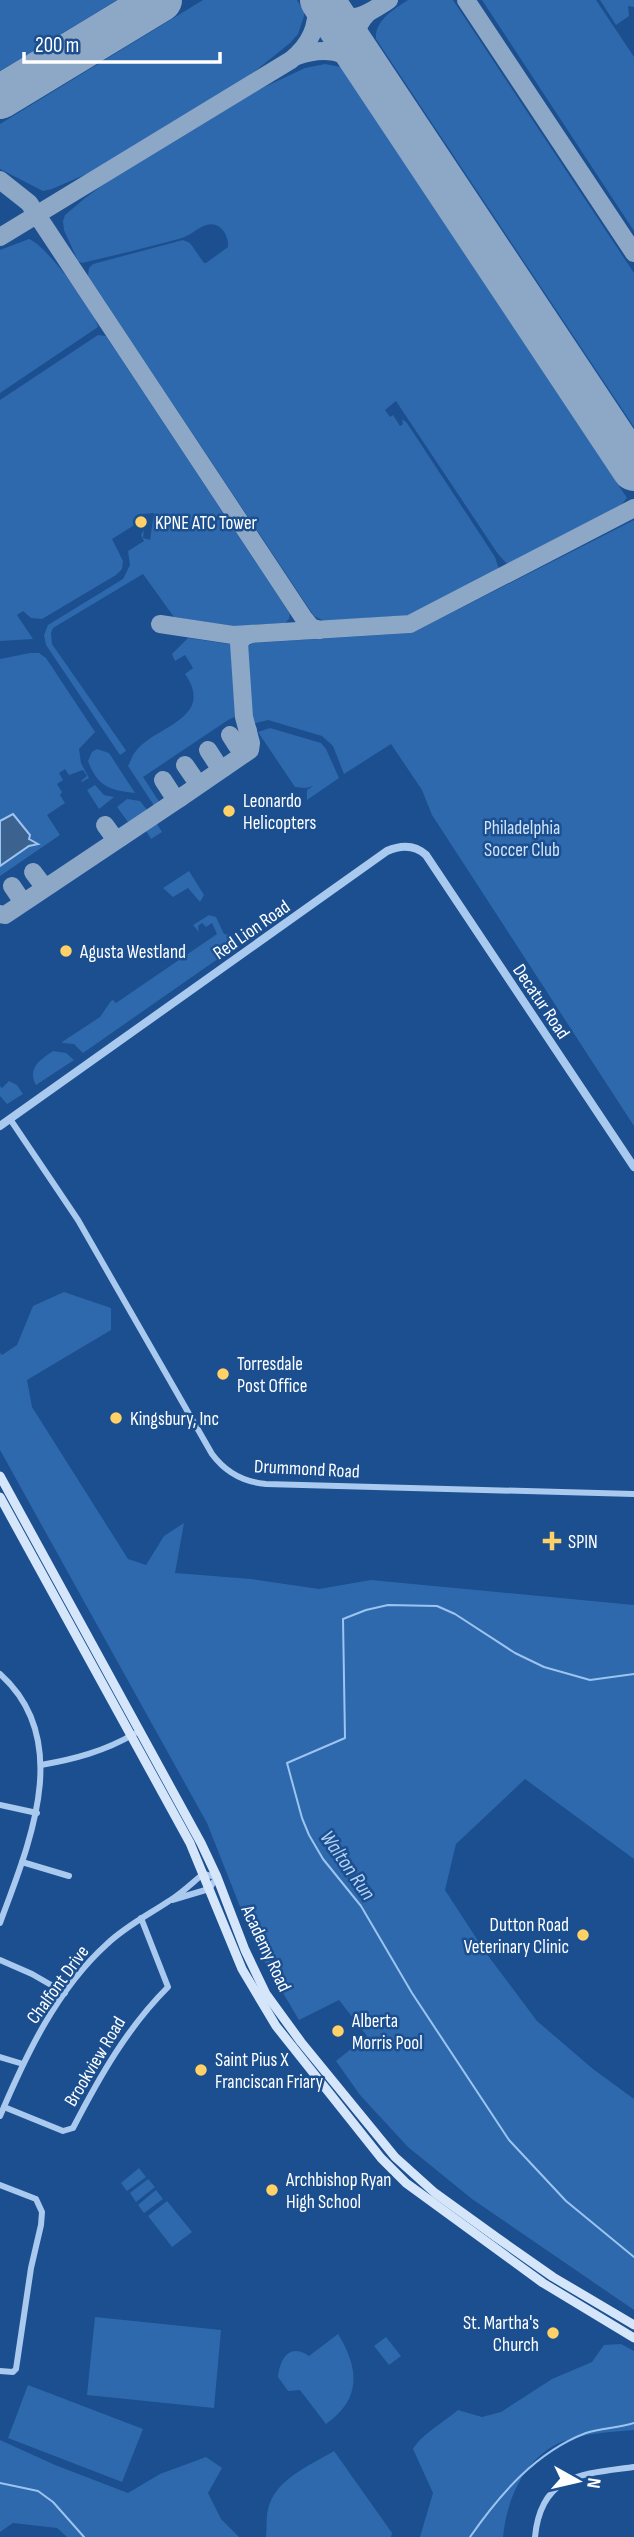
<svg xmlns="http://www.w3.org/2000/svg" width="634" height="2537" font-family="'Sofia Sans Condensed',sans-serif">
  <rect width="100%" height="100%" fill="#1b4f8f"/>
  <g fill="#2e69ad">
    <polygon points="0,0 117,0 0,71"/>
    <polygon points="203,0 297,0 304,12 304,16 298,34 290,43 249,76 91,172 52,189 43,191 0,169 0,124"/>
    <path d="M408,0H453L634,273V427L376,39C374,21 394,9 408,0Z"/>
    <polygon points="482,0 596,0 634,57 634,231"/>
    <polygon points="600,0 634,0 634,7 628,6 629,16 616,25"/>
    <path d="M325,64L341,67L627,498L621,505L507,564L498,554L396,401L385,410L390,417L393,415L400,426L403,424L402,419L407,423L495,557L499,569L409,615L324,621L314,616L88,276L89,268L93,264L183,240L190,243L204,263H206L228,247C229,239 224,228 216,225C203,221 193,235 182,238C149,247 116,255 82,263L78,261L64,230L63,221L65,215L84,199L108,181L256,91L305,68Z"/>
    <path d="M29,239C46,245 94,310 98,327L0,393V250Z"/>
    <polygon points="98,335 106,336 290,614 289,619 285,623 234,626 174,617 143,574 53,628 51,633 52,644 125,749 126,751 120,755 46,645 44,635 48,625 123,579 130,565 128,551 144,541 141,535 144,530 143,538 150,540 154,513 143,514 136,524 112,539 123,561 122,569 116,575 42,619 31,618 23,611 17,615 33,639 0,641 0,400"/>
    <polygon points="634,520 634,1126 432,815 422,790 391,744 344,774 333,746 322,736 268,720 252,724 249,715 244,653 247,647 253,643 412,633"/>
    <path d="M188,638L236,645L239,715L228,720L143,777L160,803L155,807L128,766C131,761 132,755 136,751C155,726 216,719 185,674L193,668L185,655L175,661L172,654Z"/>
    <polygon points="30,653 39,653 46,658 95,732 79,749 81,763 89,778 82,782 81,781 87,776 83,770 69,775 65,769 59,773 63,780 57,784 62,792 60,795 65,803 47,815 60,835 0,876 0,659"/>
    <polygon points="270,728 321,743 326,749 339,778 307,800 307,790 313,786 306,788 295,787 258,732"/>
    <path d="M97,749L109,753L135,793C109,790 98,787 88,761L92,752Z"/>
    <polygon points="95,785 104,795 114,797 99,809 87,790"/>
    <polygon points="127,799 140,801 148,811 147,814 134,823 128,822 117,807"/>
    <polygon points="152,822 157,824 162,832 151,839 145,829 146,825"/>
    <polygon points="189,871 204,895 200,902 188,888 173,897 163,888"/>
    <polygon points="209,915 216,917 224,934 229,935 234,942 232,949 83,1053 74,1044 63,1043 62,1042 100,1017 111,1001 113,1000 116,1003 217,934 212,923 206,927 202,923 198,926 199,932 193,925"/>
    <path d="M53,1051L66,1053L74,1060L36,1085C27,1068 40,1060 53,1051Z"/>
    <polygon points="9,1081 17,1085 23,1094 7,1104 0,1096 0,1086 2,1088"/>
    <polygon points="64,1292 111,1308 111,1330 27,1380 32,1407 128,1559 146,1565 164,1536 184,1523 175,1573 251,1579 319,1589 371,1580 634,1605 634,1859 525,1779 456,1844 445,1890 486,1953 537,2021 593,2069 634,2099 634,2310 472,2199 408,2147 360,2095 336,2061 367,2036 339,2000 299,2020 256,1947 207,1823 0,1450 0,1353 2,1355 17,1345 33,1306"/>
    <polygon points="139,2168 146,2177 127,2191 121,2183"/>
    <polygon points="148,2179 155,2187 136,2202 130,2193"/>
    <polygon points="156,2190 163,2199 144,2213 138,2205"/>
    <polygon points="167,2201 192,2232 172,2247 148,2216"/>
    <polygon points="95,2317 221,2330 214,2408 87,2395"/>
    <path d="M338,2334C359,2368 362,2399 326,2424L300,2390L288,2391L278,2377C280,2358 290,2343 309,2356Z"/>
    <polygon points="386,2337 401,2356 389,2365 374,2346"/>
    <path d="M621,2344L634,2351V2430C612,2432 585,2433 564,2441C525,2456 507,2498 503,2537H420L433,2493L413,2449C422,2434 444,2422 458,2410L482,2417L501,2412L552,2379L592,2362L604,2345Z"/>
    <polygon points="28,2385 143,2429 122,2482 8,2438"/>
    <polygon points="0,2440 55,2465 128,2493 160,2474 206,2457 222,2468 208,2493 221,2519 239,2537 67,2537 57,2528 13,2523 0,2532"/>
    <path d="M334,2451L392,2533L391,2537H266C267,2528 266,2518 268,2509C275,2479 311,2465 334,2451Z"/>
  </g>
  <polygon fill="#3c6290" stroke="#9cc4f0" stroke-width="2" points="13,814 30,835 29,839 38,844 29,846 0,866 0,821"/>
  <g fill="none" stroke-linecap="round" stroke-linejoin="round">
    <g stroke="#9cc4f0" stroke-width="2">
      <polyline points="634,1674 590,1680 544,1667 515,1653 455,1614 437,1606 388,1605 366,1610 343,1619 345,1738 287,1763 302,1818 309,1835 323,1859 361,1906 412,1993 509,2140 566,2201 634,2257"/>
      <polyline points="0,2483 38,2491 53,2502 84,2537"/>
      <path d="M470,2537C500,2494 536,2452 586,2433C601,2428 618,2428 634,2423"/>
    </g>
    <g stroke="#8da7c7" stroke-width="18">
      <path d="M323,0C348,28 362,17 389,0"/>
      <polyline points="466,0 634,253"/>
      <path d="M297,56C325,46 345,51 368,69"/>
      <path d="M365,64C355,44 351,30 368,13"/>
      <polyline points="0,180 29,203 303,617 311,627 319,630"/>
      <path d="M0,237L291,60C311,44 318,26 317,0"/>
      <polyline points="633,468 634,469"/>
      <polyline points="160,624 233,635 410,624 634,508"/>
      <polyline points="230,735 237,746 241,747 245,745 248,731"/>
      <polyline points="208,750 219,767 225,767"/>
      <polyline points="185,765 196,781 203,782"/>
      <polyline points="163,780 174,797 180,798 250,750 251,743 244,717 239,643 244,637 251,634"/>
      <polyline points="105,825 113,836 120,838"/>
      <polyline points="33,872 42,884 49,885"/>
      <polyline points="12,886 20,898 27,900"/>
      <polyline points="0,914 5,915 180,798"/>
    </g>
    <g stroke="#8da7c7" stroke-width="44">
      <polyline points="322,0 634,469"/>
      <polyline points="0,97 160,0"/>
    </g>
    <g stroke="#a9c9ee" stroke-width="6">
      <path d="M10,1119L78,1220L212,1454C226,1473 243,1482 266,1484L634,1494"/>
      <path d="M0,1674C75,1741 28,1846 0,1923"/>
      <path d="M41,1765C75,1759 105,1751 134,1734"/>
      <polyline points="0,1805 37,1813"/>
      <polyline points="22,1862 69,1876"/>
      <polyline points="0,1960 32,1974 65,1993"/>
      <polyline points="0,2057 23,2064"/>
      <path d="M4,2107L63,2131L73,2128C100,2076 127,2028 168,1987L141,1918"/>
      <path d="M0,2116C26,2055 57,1989 107,1944C126,1926 148,1915 169,1901C181,1894 192,1883 203,1874L217,1877L209,1889L172,1900"/>
      <polyline points="0,2185 36,2199 42,2212 41,2225 31,2268 16,2369 13,2372 0,2371"/>
      <path d="M535,2537C541,2474 582,2474 634,2467"/>
    </g>
    <path stroke="#a9c9ee" stroke-width="8" d="M0,1126L387,851C401,845 415,845 426,855L634,1167"/>
    <g stroke="#d6e6fa" stroke-width="9">
      <polyline points="0,1476 201,1843 217,1877 245,1950 266,1994 301,2042 395,2157 435,2193 496,2237 553,2277 634,2325"/>
      <polyline points="0,1497 190,1843 242,1969 276,2026 381,2158 406,2183 543,2283 634,2338"/>
    </g>
  </g>
  <g fill="#ffd166" stroke="#1b4f8f" stroke-width="2.5">
    <circle cx="141" cy="522" r="7"/>
    <circle cx="229" cy="811" r="7"/>
    <circle cx="66" cy="951" r="7"/>
    <circle cx="223" cy="1374" r="7"/>
    <circle cx="116" cy="1418" r="7"/>
    <path d="M548.5 1530.5h7v7h7v7h-7v7h-7v-7h-7v-7h7z"/>
    <circle cx="583" cy="1935" r="7"/>
    <circle cx="338" cy="2031" r="7"/>
    <circle cx="201" cy="2070" r="7"/>
    <circle cx="272" cy="2190" r="7"/>
    <circle cx="553" cy="2333" r="7"/>
  </g>
  <g text-anchor="middle" stroke-width="5" stroke-linejoin="round" paint-order="stroke">
    <g font-size="19" fill="#fff" stroke="#1b4f8f" text-anchor="start">
      <text x="155" y="529">KPNE ATC Tower</text>
      <text x="243" y="807">Leonardo<tspan x="243" dy="22">Helicopters</tspan></text>
      <text x="80" y="958">Agusta Westland</text>
      <text x="237" y="1370">Torresdale<tspan x="237" dy="22">Post Office</tspan></text>
      <text x="130" y="1425">Kingsbury, Inc</text>
      <text x="568" y="1548">SPIN</text>
      <text x="569" y="1931" text-anchor="end">Dutton Road<tspan x="569" dy="22">Veterinary Clinic</tspan></text>
      <text x="352" y="2027">Alberta<tspan x="352" dy="22">Morris Pool</tspan></text>
      <text x="215" y="2066">Saint Pius X<tspan x="215" dy="22">Franciscan Friary</tspan></text>
      <text x="286" y="2186">Archbishop Ryan<tspan x="286" dy="22">High School</tspan></text>
      <text x="539" y="2329" text-anchor="end">St. Martha's<tspan x="539" dy="22">Church</tspan></text>
    </g>
    <g font-size="19" fill="#cfe3fa" stroke="#1b4f8f">
      <text x="522" y="834">Philadelphia<tspan x="522" dy="22">Soccer Club</tspan></text>
    </g>
    <g font-size="19" fill="#fff" stroke="#1b4f8f">
      <text transform="translate(251 929) rotate(-35)" y="7">Red Lion Road</text>
      <text transform="translate(542 1001) rotate(56)" y="7">Decatur Road</text>
      <text transform="translate(307 1468) rotate(3)" y="7">Drummond Road</text>
      <text transform="translate(267 1948) rotate(65)" y="7">Academy Road</text>
      <text transform="translate(57 1984) rotate(-54)" y="7">Chalfont Drive</text>
      <text transform="translate(94 2061) rotate(-59)" y="7">Brookview Road</text>
    </g>
    <g font-size="21" font-style="italic" fill="#b5d3f5" stroke="#1b4f8f">
      <text transform="translate(348 1865) rotate(55)" y="7">Walton Run</text>
    </g>
  </g>
  <g transform="translate(578 2481) rotate(98)" stroke="#1b4f8f" stroke-width="5" paint-order="stroke">
  <path d="M0-5L12 26L0 18L-12 26Z" fill="#ffffff"/>
  <text y="-10" font-size="19" font-weight="bold" text-anchor="middle" fill="#ffffff">N</text>
  </g>
  <path d="M24 52v10h196v-10" fill="none" stroke="#ffffff" stroke-width="3.5"/>
  <text x="35" y="52" font-size="21" fill="#ffffff" stroke="#1b4f8f" stroke-width="5" paint-order="stroke">200 m</text>
</svg>
